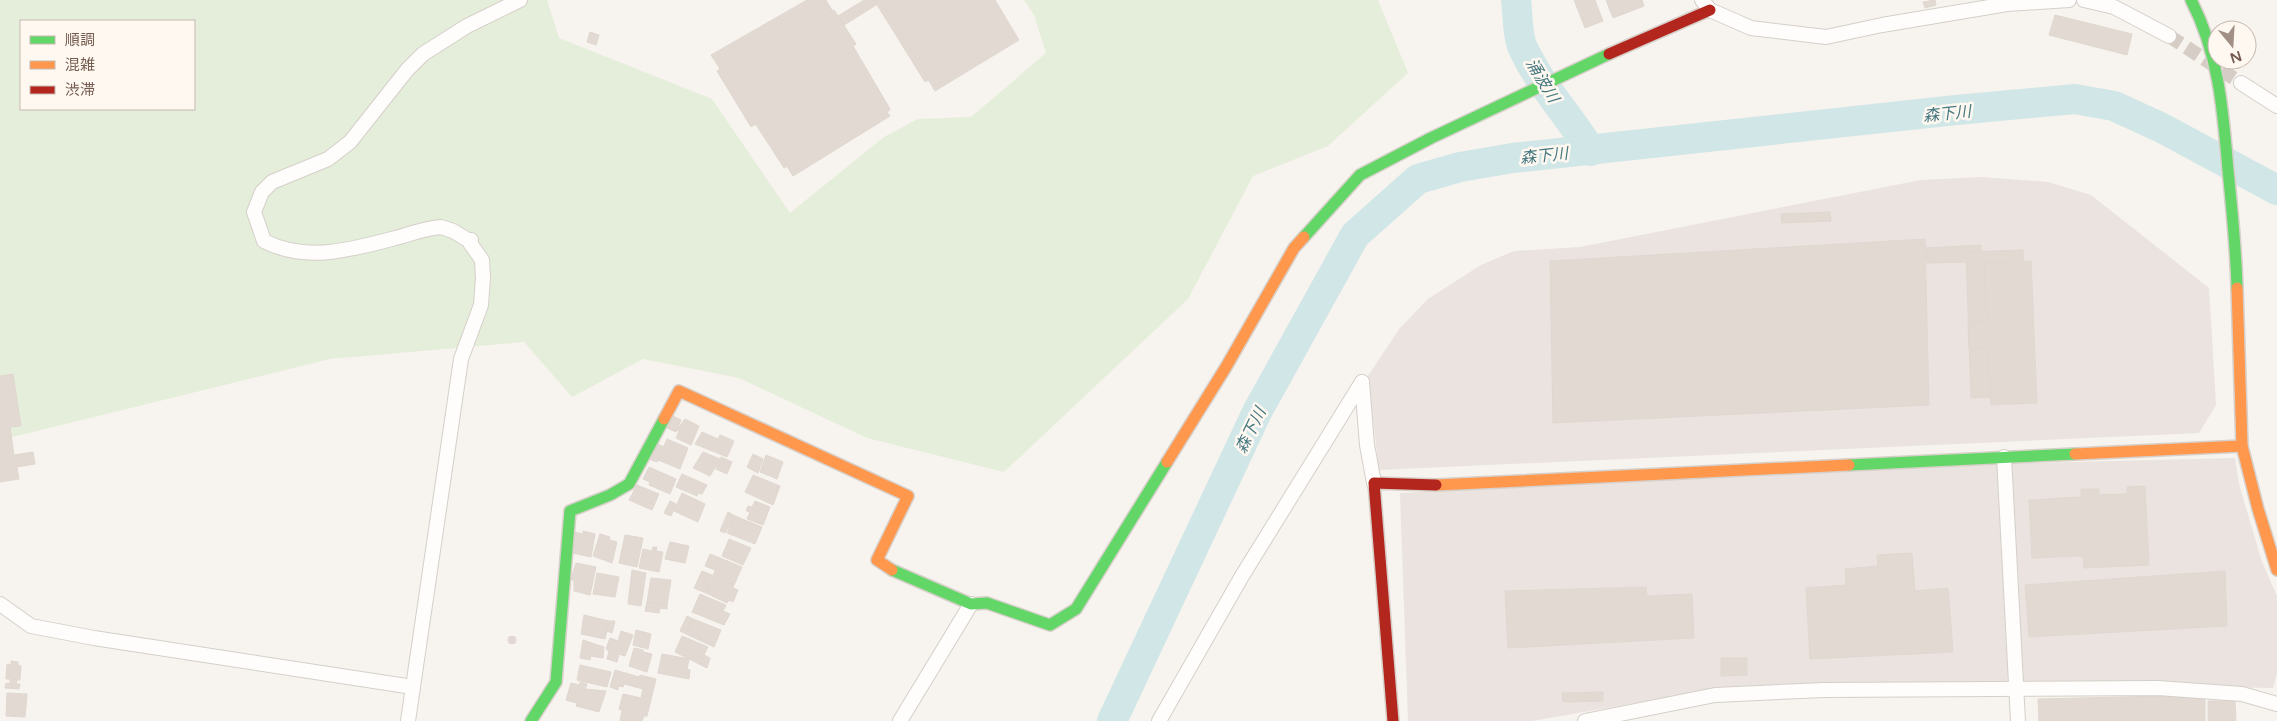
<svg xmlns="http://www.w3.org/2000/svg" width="2277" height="721" font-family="'Varela Round','Noto Sans JP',sans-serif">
  <rect width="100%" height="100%" fill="#f7f3ee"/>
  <g fill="#eae3df">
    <polygon points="1981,177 2048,182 2091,195 2209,288 2216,405 2199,433 1379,470 1368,376 1400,328 1428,299 1481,265 1514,251 1580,247 1921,180"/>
    <polygon points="2235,458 2239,484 2262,562 2277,596 2277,674 2273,688 1952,682 1728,687 1532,721 1408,721 1400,493 2028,463"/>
  </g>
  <path fill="#e5eeda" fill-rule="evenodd" d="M0,0H547L559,38L712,99L790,213L884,137L918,119L971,117L1046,53L1034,15L1024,0H1378L1408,73L1328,146L1253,176L1188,299L1004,472L867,438L739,378L643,359L572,397L524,342L330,359L0,440ZM21,21H194V109H21Z"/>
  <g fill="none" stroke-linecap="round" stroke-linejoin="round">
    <g stroke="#d0e6e7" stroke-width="30">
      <path d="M1516,0C1518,14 1517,33 1522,46C1539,84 1569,116 1591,151"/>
      <polyline points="1112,721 1257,412 1355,235 1418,179 1460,167 1513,158 1956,110 2075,99 2114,106 2162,128 2277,190"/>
    </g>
  </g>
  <g fill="#e2d9d3" stroke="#e0d7d0">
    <polygon points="807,0 826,0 890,109 784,168 711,55"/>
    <polygon points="864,0 879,0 881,2 844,25 838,16"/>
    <polygon points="874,0 989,0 1010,34 925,82"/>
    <polygon points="880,0 995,0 1019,40 935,91"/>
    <polygon points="1574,0 1595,0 1603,21 1585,28"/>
    <polygon points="1606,0 1642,0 1644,6 1613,18"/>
    <polygon points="1935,0 1936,5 1925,8 1923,2"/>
    <polygon points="825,5 830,12 834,10 856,44 849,49 857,63 751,127 717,71"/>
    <polygon points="2055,15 2132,34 2127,55 2049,35"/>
    <polygon points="590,32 599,35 596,45 587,42"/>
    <polygon points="865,74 875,90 877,88 890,110 887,112 890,116 793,176 767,134"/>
    <polygon points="1830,212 1831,221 1782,223 1781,214"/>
    <polygon points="1925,239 1929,405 1553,423 1550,261"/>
    <polygon points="1981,245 1983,289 1968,290 1966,262 1927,263 1926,248"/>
    <polygon points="2023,250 2027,396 1971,398 1966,252"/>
    <polygon points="2031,261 2037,403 1991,405 1988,348 1969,349 1968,322 1987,321 1984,263"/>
    <polygon points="13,374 21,426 10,427 14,455 33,452 35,464 17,467 19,479 0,482 0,376"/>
    <polygon points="673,416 681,420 676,432 667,428"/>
    <polygon points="685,419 699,426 691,445 676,438 679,431 677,430"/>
    <polygon points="702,432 718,439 720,435 734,441 727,457 695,444"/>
    <polygon points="667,439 688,448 680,469 658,460"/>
    <polygon points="656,443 664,447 657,462 644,457"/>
    <polygon points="703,452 720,459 710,476 693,468"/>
    <polygon points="753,454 763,459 758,473 747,467"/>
    <polygon points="766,455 783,462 777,479 760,472"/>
    <polygon points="721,457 732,462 727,474 716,469"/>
    <polygon points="649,467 676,479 670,494 649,485 650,482 643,479"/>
    <polygon points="682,474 707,485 702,494 698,493 697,496 676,487"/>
    <polygon points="753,475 780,486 773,505 745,492"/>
    <polygon points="637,485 659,494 652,510 629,500"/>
    <polygon points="2145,486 2149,565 2084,568 2083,556 2032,558 2029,500 2081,497 2081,489 2099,489 2099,495 2127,494 2127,487"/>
    <polygon points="682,493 705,504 698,522 674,511"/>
    <polygon points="670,501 676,504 671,516 664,513"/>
    <polygon points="755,501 770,507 763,525 747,519 750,512 746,511 748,506 752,507"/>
    <polygon points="728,512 735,516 725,533 720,531"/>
    <polygon points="735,516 762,527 755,544 727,533"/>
    <polygon points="583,531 595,534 591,557 568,552 573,532 584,534"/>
    <polygon points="600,534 610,537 609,540 617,542 612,563 593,556"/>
    <polygon points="625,535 643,538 637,567 619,563"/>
    <polygon points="729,539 751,548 743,565 722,556"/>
    <polygon points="670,542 689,546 685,563 665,559"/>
    <polygon points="653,547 657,547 656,551 663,552 659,572 639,568 643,549 652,551"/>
    <polygon points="1912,553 1915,591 1948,588 1953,652 1810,659 1806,588 1846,585 1845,569 1878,566 1877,555"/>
    <polygon points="710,554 720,558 715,570 705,566"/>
    <polygon points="720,558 742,567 734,585 713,576"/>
    <polygon points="576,563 596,567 590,595 574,591 574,581 571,579"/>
    <polygon points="632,570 646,573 641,606 628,604"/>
    <polygon points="702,571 707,573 703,583 709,586 706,593 694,588"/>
    <polygon points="2225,571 2227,626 2029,637 2025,585"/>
    <polygon points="597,573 619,577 615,597 593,594"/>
    <polygon points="707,573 734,585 733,588 738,590 733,602 729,600 727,603 706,593 709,586 703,583"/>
    <polygon points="651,578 671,580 667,605 647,602"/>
    <polygon points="1646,587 1647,596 1692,594 1694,638 1508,648 1505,591"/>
    <polygon points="700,594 726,605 723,611 730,614 724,625 692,612"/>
    <polygon points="647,602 667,605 667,609 660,608 659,613 645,611"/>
    <polygon points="584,615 609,621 605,639 581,634"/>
    <polygon points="687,616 693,619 686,634 680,631"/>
    <polygon points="693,619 721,630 714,647 686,634"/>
    <polygon points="609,621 615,621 612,633 607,631"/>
    <polygon points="636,630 651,634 648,649 633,645"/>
    <polygon points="621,631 633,635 625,656 619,654 617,662 607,659 609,651 606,649 610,638 618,641"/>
    <polygon points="682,636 708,647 704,655 710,658 707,668 675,652"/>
    <circle cx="512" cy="640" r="4"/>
    <polygon points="583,640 604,647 603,658 591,656 590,660 580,658"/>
    <polygon points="634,648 643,650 643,652 652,654 647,672 629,666"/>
    <polygon points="662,654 689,659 687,669 690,670 689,679 658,673"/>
    <polygon points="1721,658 1747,658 1747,675 1721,676"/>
    <polygon points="11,661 18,662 18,665 21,666 20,680 17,680 16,684 20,684 19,689 5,688 6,683 10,684 10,679 6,679 7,664 11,665"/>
    <polygon points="580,665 611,672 607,687 577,680"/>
    <polygon points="615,670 639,677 640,675 656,679 647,716 644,716 642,721 620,721 622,710 619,709 623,694 641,698 643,689 624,684 623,687 618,686 618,690 610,687"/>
    <polygon points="580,682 587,684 585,689 606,691 599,712 576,706 577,703 566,700 571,683 579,685"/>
    <polygon points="1603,692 1603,701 1563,702 1562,693"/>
    <polygon points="7,693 27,694 25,717 6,716"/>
    <polygon points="2205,695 2205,721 2039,721 2038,699"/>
    <polygon points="2208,701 2235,701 2236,721 2208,721"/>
  </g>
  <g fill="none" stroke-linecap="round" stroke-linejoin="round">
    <polyline stroke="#d6cdc6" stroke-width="14" stroke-dasharray="14 7" stroke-linecap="butt" points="2169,36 2241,83"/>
    <g stroke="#d5cfc9" stroke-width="16">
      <g id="street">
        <polyline points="1702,0 1710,10 1751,28 1826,37 1882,25 2007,4 2069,0"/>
        <polyline points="2084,0 2114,7 2169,36"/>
        <polyline points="2241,83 2277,106"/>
        <polyline points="1362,382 1367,445 1374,483"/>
        <polyline points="2004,457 2018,721"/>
        <polyline points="0,604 31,626 94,638 413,687"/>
        <path d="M408,721L461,359L481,305L483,278L482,260L470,243L471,240H468L453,231L441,227C428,228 415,232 403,236C357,248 308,264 264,241L254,212L262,192L272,182L328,159L350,142L407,70L423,54L467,26L520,0"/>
        <polyline points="900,721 971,604"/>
        <polyline points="1159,721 1242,576 1362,382"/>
        <polyline points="1585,721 1715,695 1824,690 2158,688 2242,694 2277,704"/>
      </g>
    </g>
    <g stroke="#d7d0ca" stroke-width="14">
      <g id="fast">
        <path d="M2191,0C2219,54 2223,111 2228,170C2232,209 2236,249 2237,288"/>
        <polyline points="1304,237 1360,175 1431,138 1609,54"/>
        <polyline points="1849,465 2075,454"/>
        <polyline points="892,570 971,604 987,603 1050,625 1076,609 1167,462"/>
        <polyline points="531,721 556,682 570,511 610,495 629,484 664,419"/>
      </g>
    </g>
    <g stroke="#d7d0ca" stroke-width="14">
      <g id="slow">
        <polyline points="2237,288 2242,446 2258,509 2277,570"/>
        <polyline points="664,419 679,391 908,496 877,560 892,570"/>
        <polyline points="2075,454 2242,446"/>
        <polyline points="1167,462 1226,367 1294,248 1304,237"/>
        <polyline points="1436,485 1849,465"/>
      </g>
    </g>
    <g stroke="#d7d0ca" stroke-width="14">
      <g id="jam">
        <polyline points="1609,54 1710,10"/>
        <polyline points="1393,721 1374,483 1436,485"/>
      </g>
    </g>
    <use href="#street" stroke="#fefdfc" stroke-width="14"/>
    <use href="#fast" stroke="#63d668" stroke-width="11"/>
    <use href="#slow" stroke="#ff974d" stroke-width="11"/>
    <use href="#jam" stroke="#b3261e" stroke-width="11"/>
  </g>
  <g text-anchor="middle" stroke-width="5" stroke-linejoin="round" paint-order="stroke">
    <g font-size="16" font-style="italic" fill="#467880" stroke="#fef8f1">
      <text transform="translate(1543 80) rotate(59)" y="6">涌波川</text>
      <text transform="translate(1947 113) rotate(-6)" y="6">森下川</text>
      <text transform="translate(1544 155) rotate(-6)" y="6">森下川</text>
      <text transform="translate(1250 430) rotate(-64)" y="6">森下川</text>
    </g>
  </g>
  <rect x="20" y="20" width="175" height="90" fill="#fef8f1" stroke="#c7b9b0"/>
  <rect x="30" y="36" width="25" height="8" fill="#63d668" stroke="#c7b9b0"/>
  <text x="65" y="45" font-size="15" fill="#755b4f">順調</text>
  <rect x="30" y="61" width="25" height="8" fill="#ff974d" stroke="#c7b9b0"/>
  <text x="65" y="70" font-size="15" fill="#755b4f">混雑</text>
  <rect x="30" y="86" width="25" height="8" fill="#b3261e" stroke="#c7b9b0"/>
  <text x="65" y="95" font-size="15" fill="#755b4f">渋滞</text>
  <g transform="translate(2232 45) rotate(162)"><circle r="24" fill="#fef8f1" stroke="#c7b9b0"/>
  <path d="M0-4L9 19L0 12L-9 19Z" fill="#a29087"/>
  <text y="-8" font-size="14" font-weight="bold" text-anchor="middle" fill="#755b4f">N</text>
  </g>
</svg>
